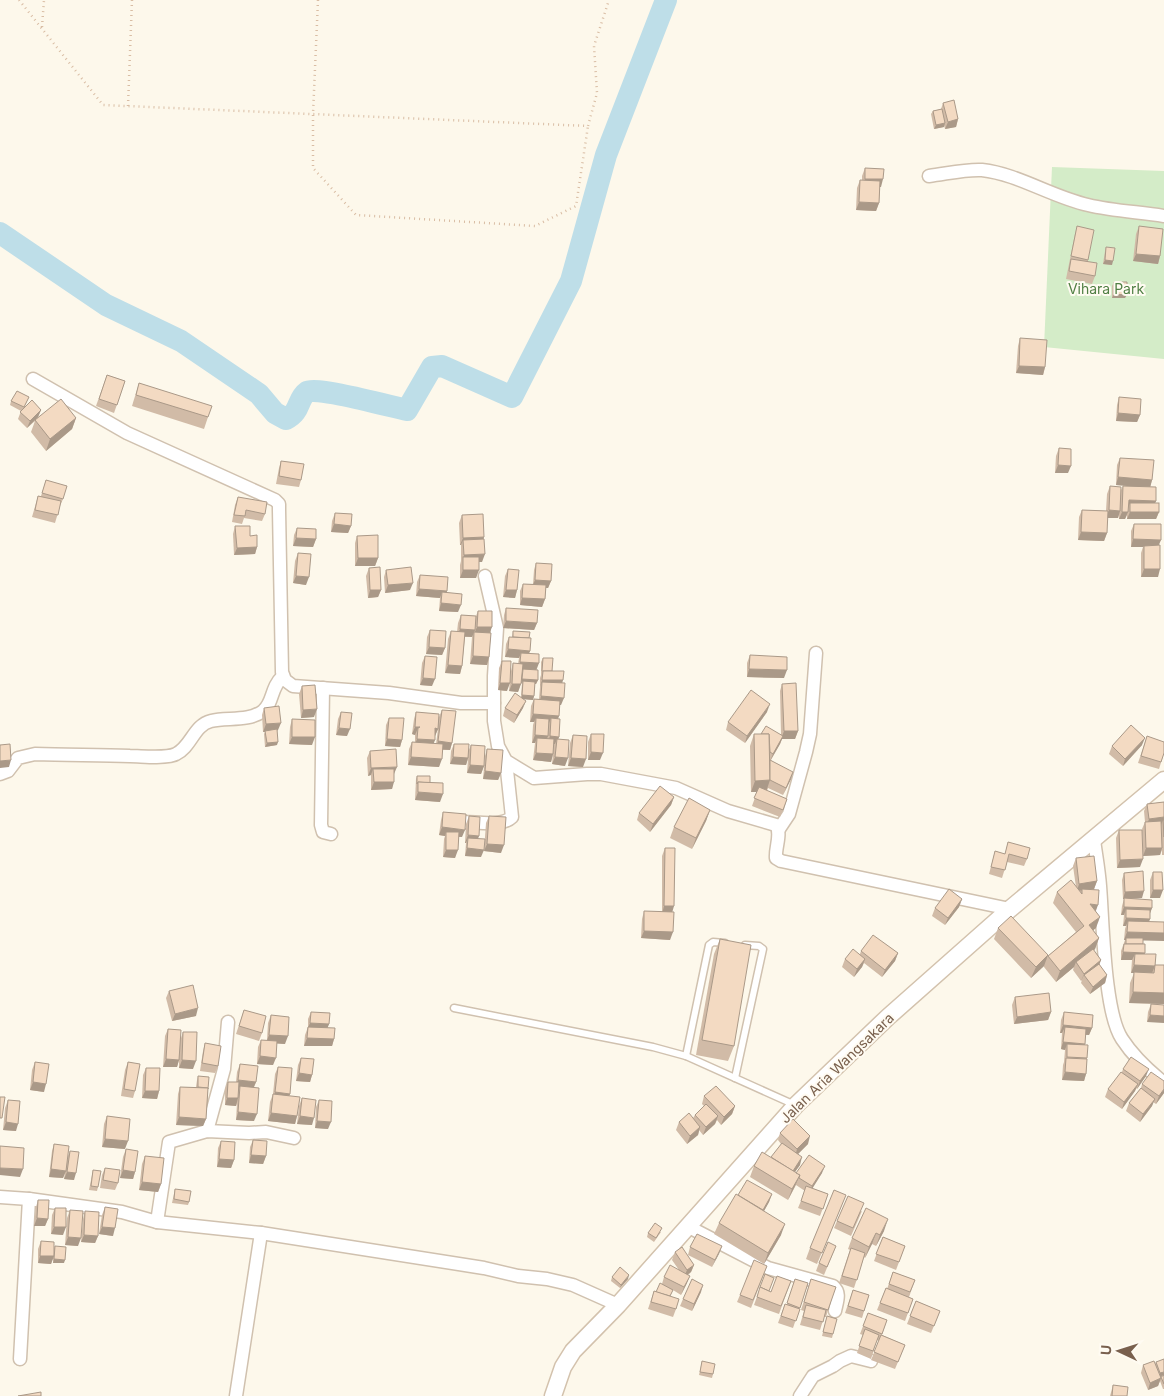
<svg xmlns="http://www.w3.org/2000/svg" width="1164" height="1396" font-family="Inter,sans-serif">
  <rect width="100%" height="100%" fill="#fdf8eb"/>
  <polygon fill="#d4ecc8" points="1052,167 1164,171 1164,359 1044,347"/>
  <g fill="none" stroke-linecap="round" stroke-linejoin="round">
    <path stroke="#bedee8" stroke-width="22" d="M0,233L106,305L181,341L259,394L275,413L286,419C301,412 297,399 307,392C316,386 392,407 407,410L432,367L442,366L512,397L571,281L606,155L666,0"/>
    <g stroke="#d0c1af" stroke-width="9">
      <g id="lane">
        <polyline points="454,1008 653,1047 686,1056 795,1105"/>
        <polyline points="686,1056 709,945 713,942 725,943"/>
        <polyline points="735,1078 763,949 759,946 745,945"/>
      </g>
    </g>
    <g stroke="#d0c1af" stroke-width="15">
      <g id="street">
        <path d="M929,176C946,174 965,169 982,170C1018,174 1052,197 1088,205C1113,211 1139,212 1164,216"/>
        <polyline points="33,379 127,433 275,500 279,504 279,510 282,672 285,680 293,686 389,693 461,703 494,703"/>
        <path d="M485,576L497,628L494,676V721L498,746L506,761L534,778L587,774H601L676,788L728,811L776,825C782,834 775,847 776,858L781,861L1010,909"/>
        <polyline points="323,688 321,825 323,832 331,834"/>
        <path d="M0,774L8,771L18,758L35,754C67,755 98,755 130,756C142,756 166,759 176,754C191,747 194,725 211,721C227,717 248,722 263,711C274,702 270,688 283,676"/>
        <path d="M464,822C478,822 502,827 512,817L506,761"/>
        <polyline points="779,829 789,814 806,752 810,734 816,653"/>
        <path d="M1094,840C1096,855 1099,871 1100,886C1103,922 1104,1012 1122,1039C1133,1056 1149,1071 1164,1083"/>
        <polyline points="207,1131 224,1069 228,1022"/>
        <polyline points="0,1197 29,1199 122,1212 157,1222 261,1233 484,1268 518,1276 547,1279 573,1285 618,1305"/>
        <polyline points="157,1222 169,1142 207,1131 249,1133 266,1132 294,1138"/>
        <path d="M687,1226L768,1268L833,1286C841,1293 837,1301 835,1311"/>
        <polyline points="20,1359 29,1199"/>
        <polyline points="236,1396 261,1233"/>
        <polyline points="800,1396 813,1376 833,1366 840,1361 851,1356 871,1361"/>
      </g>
    </g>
    <g stroke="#d3c2ad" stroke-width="19">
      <polyline id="secondary" points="553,1396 563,1367 573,1351 618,1305 796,1105 888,1017 1010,909 1164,780"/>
    </g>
    <g stroke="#d9bda4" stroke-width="2.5" stroke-dasharray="1 4" stroke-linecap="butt">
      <polyline points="19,0 103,105 588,126 597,93 594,46 609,0"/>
      <polyline points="318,0 313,114 313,168 356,215 535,226 576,206 588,126"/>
      <polyline points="42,27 44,0"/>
      <polyline points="128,106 132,0"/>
    </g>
    <use href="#lane" stroke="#fff" stroke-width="6"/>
    <use href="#street" stroke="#fff" stroke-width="12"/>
    <use href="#secondary" stroke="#fff" stroke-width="16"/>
  </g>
  <g fill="#d1bba7" fill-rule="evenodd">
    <polygon points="943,103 958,119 956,127 945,129 944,125 944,127 934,129 931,114 933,111 941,109"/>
    <polygon points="865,168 881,187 880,187 879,203 876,211 856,210 857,188 860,180 862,180 862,176"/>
    <polygon points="1077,226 1088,260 1088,262 1095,276 1092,284 1066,279 1075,234"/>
    <polygon points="1139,226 1160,256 1158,264 1133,261 1136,234"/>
    <polygon points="1106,247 1112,265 1103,264 1105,251"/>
    <polygon points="1114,282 1125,298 1112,298 1112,286"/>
    <polygon points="1020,338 1045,367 1043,375 1016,373 1018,346"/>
    <polygon points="107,375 125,381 114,413 96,406"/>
    <polygon points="139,383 208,417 204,429 132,406"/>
    <polygon points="29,397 24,408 41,410 38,417 76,418 72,429 46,451 31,432 35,421 27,428 18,419 21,411 10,405 11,401"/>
    <polygon points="1119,397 1140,415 1137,422 1116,421 1117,405"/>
    <polygon points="1059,448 1068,473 1055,473 1056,456"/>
    <polygon points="1120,458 1152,480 1150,487 1156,501 1155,503 1159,512 1156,519 1127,519 1127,515 1125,519 1119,519 1119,514 1118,518 1107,518 1107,533 1104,541 1078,540 1079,517 1082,510 1106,511 1107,494 1110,486 1121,490 1123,486 1131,486 1116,485 1117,465"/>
    <polygon points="281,461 301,480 299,487 276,484 279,468"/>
    <polygon points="46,480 63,499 60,506 55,523 32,517 38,496 41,496"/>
    <polygon points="238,497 265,514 262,521 244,518 242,524 232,522 235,505"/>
    <polygon points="335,513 351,526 348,533 331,532 332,521"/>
    <polygon points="462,515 484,539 482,562 479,562 476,578 460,578 460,565 461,561 461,545 460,545 459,523"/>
    <polygon points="1134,524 1159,545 1158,577 1141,577 1141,553 1143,547 1131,547 1131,531"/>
    <polygon points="235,526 250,536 257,547 255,554 234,555 233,534"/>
    <polygon points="297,528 316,539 313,547 293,546 294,535"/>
    <polygon points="357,536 378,558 375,566 355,566 355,543"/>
    <polygon points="298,553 306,585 293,583 295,561"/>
    <polygon points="536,563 551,581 548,588 546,588 545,599 542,607 520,605 520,591 523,584 533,584 534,570"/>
    <polygon points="369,568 381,590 378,597 368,598 366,576"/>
    <polygon points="508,569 517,590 515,598 503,597 505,576"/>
    <polygon points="386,570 410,590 385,593 384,577"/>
    <polygon points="420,575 447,592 458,612 439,611 440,598 416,596 417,582"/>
    <polygon points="506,608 537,623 534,630 503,628 504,615"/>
    <polygon points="478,611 490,633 489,657 487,665 470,664 472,637 465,637 462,666 460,674 445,673 448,639 451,631 457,632 458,623 461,615 476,616"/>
    <polygon points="430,630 445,648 442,655 426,654 427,637"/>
    <polygon points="513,631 529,638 530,651 529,653 536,669 538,680 536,684 535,684 534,696 533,700 524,699 523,708 514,723 503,716 505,708 521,697 522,683 521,683 518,692 509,691 511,671 513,663 518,664 519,658 505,657 506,644 509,637 512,637"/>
    <polygon points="750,655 784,678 747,677 747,663"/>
    <polygon points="425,656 432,686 420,685 422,663"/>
    <polygon points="543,658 562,683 561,705 560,705 558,719 558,739 565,766 552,764 553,754 551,762 533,760 535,743 532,743 533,725 534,722 530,722 531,706 534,699 539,699 540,687 540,678 541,675 541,662"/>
    <polygon points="502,661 507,691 498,690 499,668"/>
    <polygon points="782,684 798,731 795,739 782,739 780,744 771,760 791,779 783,795 768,788 767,791 787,799 780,817 752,806 757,792 751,792 750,746 754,734 781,735 780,691"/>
    <polygon points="302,686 314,717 301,718 299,694"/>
    <polygon points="264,708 278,730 277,731 277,745 265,747 264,734 265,732 263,732 262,715"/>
    <path d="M442,710L452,743L450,750H442L439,767L408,765L409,749L412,742H415V735L412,734L414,719L416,712L439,717ZM438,729L436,744L433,743L435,736Z"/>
    <polygon points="341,712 347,736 336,735 338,719"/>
    <polygon points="767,712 745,743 726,730 728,722"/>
    <polygon points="389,718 402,740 400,747 385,746 386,725"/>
    <polygon points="292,719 312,745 289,744 290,727"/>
    <polygon points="591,734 600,760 588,760 588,742"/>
    <polygon points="573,735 583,767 568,766 570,743"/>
    <polygon points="1147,736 1164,753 1159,769 1138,763"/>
    <polygon points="454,744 468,752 471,745 484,766 481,774 467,773 468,759 466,765 450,764 451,751"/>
    <polygon points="1142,745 1123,766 1109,754 1112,746"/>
    <polygon points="487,749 501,773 498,780 483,779 485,756"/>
    <polygon points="370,751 394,774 392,789 371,790 371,775 368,776 367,758"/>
    <polygon points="417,776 430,783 440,802 415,800 416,779"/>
    <polygon points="674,797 671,805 650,832 637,820 639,813"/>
    <polygon points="1164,802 1164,855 1162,855 1162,850 1160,855 1143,856 1142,829 1145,822 1144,811 1147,804"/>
    <polygon points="710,810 706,821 692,849 670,838 674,827"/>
    <polygon points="443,812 462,837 459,837 455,858 443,857 444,839 445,836 439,835 441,820"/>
    <polygon points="469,816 478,839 481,857 465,856 466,843 465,843 466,824"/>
    <polygon points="489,816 501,853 484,851 486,823"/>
    <polygon points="1119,830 1140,867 1117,868 1116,838"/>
    <polygon points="1008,842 1027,859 1024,866 1007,862 1002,878 989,874 995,851 1005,854"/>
    <polygon points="665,848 672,912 670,940 641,938 642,919 644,911 662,912 662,856"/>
    <polygon points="1076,858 1097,881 1094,889 1088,890 1096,911 1096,928 1093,930 1099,938 1095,949 1094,951 1101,960 1099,965 1107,975 1105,983 1090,994 1081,983 1082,980 1081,981 1073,970 1074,967 1056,982 1044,967 1044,966 1031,978 994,939 998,928 1048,956 1076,932 1053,903 1057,892 1076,887 1073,866"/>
    <polygon points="1153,872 1160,898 1150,898 1150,880"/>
    <polygon points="1124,873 1142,898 1130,899 1152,908 1150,913 1149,922 1143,940 1143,944 1145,953 1144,954 1155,965 1164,965 1164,1004 1129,1003 1130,983 1134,973 1131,973 1132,960 1121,960 1121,951 1125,940 1124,940 1125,929 1126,926 1123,926 1124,915 1121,915 1122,906 1124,899 1123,899 1122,880"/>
    <polygon points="962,899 959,907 945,925 932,916 935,908"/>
    <polygon points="720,939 734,1046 728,1061 696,1055 714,954"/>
    <polygon points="861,951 898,953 895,961 882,977 864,963 862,967 854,977 842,967 845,959 860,954"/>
    <polygon points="169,991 196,1016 172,1021 166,998"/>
    <polygon points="1015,997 1051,1012 1048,1020 1014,1024 1012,1005"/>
    <polygon points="1151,1004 1164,1005 1147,1022 1148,1012"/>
    <polygon points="244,1010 262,1033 259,1041 236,1034"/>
    <polygon points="311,1012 329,1024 327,1028 334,1039 332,1046 304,1046 305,1035 308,1027 308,1019"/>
    <polygon points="1064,1012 1092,1028 1089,1035 1085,1035 1084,1045 1087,1058 1086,1074 1084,1081 1062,1080 1063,1065 1064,1062 1065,1050 1061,1049 1062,1033 1060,1033 1061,1020"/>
    <polygon points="271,1015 285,1044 277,1043 273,1065 257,1064 258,1047 261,1040 267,1040 268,1023"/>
    <polygon points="168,1029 181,1038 183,1032 193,1069 179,1068 179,1060 177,1067 163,1067 165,1036"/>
    <polygon points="205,1043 218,1066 215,1073 200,1071 203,1051"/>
    <polygon points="301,1058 312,1075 310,1082 296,1081 298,1065"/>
    <polygon points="35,1062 44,1092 30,1090 32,1070"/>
    <polygon points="128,1062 135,1091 133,1098 121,1096 125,1070"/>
    <polygon points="240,1064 256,1082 254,1087 254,1121 236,1120 237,1103 236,1106 225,1105 225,1089 228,1082 236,1082 237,1072"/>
    <polygon points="278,1067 290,1094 289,1096 297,1116 295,1124 268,1121 270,1102 273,1094 275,1074"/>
    <polygon points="146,1068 159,1091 157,1099 142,1098 143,1075"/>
    <polygon points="1123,1069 1146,1076 1137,1089 1136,1088 1135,1091 1122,1109 1105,1097 1108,1089 1122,1072"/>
    <polygon points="198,1076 208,1089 208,1092 206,1119 203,1126 176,1125 178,1094 180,1087 196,1087 197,1080"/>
    <polygon points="1142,1084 1164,1093 1156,1104 1153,1102 1152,1106 1140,1122 1126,1111 1129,1103 1141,1088"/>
    <polygon points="704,1096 735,1106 732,1114 721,1125 717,1120 715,1124 703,1135 699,1130 698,1135 687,1144 676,1130 679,1122 693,1118 695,1115 704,1106 702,1104"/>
    <polygon points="302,1098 312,1125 297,1124 299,1106"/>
    <polygon points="8,1100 16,1131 3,1130 5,1108"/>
    <polygon points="319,1100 328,1129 315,1128 316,1107"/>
    <polygon points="107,1116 125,1149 102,1147 104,1124"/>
    <polygon points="780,1133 808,1144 798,1154 800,1165 795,1172 796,1173 822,1173 812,1188 828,1194 820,1216 798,1208 805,1191 796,1185 788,1200 750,1177 754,1166 771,1158 781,1144 778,1140"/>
    <polygon points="253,1140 266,1156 263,1164 249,1163 250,1147"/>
    <polygon points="221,1141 234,1160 231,1168 217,1167 218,1148"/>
    <polygon points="54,1144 67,1158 70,1151 74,1180 64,1179 65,1172 63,1178 49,1177 52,1151"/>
    <polygon points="126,1149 135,1172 133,1179 120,1178 123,1157"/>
    <polygon points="145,1156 161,1184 158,1192 139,1190 142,1164"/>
    <polygon points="105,1168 118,1183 115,1190 100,1188 102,1175"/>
    <polygon points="93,1170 98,1187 97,1191 89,1190"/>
    <polygon points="175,1189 189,1202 188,1205 172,1203"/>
    <polygon points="772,1194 769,1202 764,1211 781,1235 764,1264 714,1234 719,1223 738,1195"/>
    <polygon points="846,1195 817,1264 806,1259 810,1248"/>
    <polygon points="38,1200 48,1219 45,1226 34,1226 36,1207"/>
    <polygon points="105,1207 113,1236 99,1234 102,1215"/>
    <polygon points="55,1208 63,1235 51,1234 52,1215"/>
    <polygon points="70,1210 78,1246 65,1245 67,1218"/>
    <polygon points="85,1211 98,1236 95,1243 81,1242 83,1219"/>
    <polygon points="862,1211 851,1236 834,1228 837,1221"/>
    <polygon points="884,1231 876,1246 872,1244 865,1258 864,1257 854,1288 839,1283 850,1250 848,1249 852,1238"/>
    <polygon points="661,1232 654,1242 647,1237 648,1233"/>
    <polygon points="883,1237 905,1246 896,1270 874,1261"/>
    <polygon points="41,1241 54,1249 55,1246 64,1263 53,1263 53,1258 51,1264 38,1263 38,1249"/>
    <polygon points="722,1246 712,1267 688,1255 690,1247"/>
    <polygon points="836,1246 824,1275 816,1271 819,1263"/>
    <polygon points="675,1252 694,1265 691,1272 688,1275 687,1283 681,1295 673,1290 670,1296 676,1309 673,1317 648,1309 654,1291 656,1292 662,1284 664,1277 679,1270 672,1260"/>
    <polygon points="767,1266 751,1308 737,1302 740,1295"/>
    <polygon points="893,1272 915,1280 909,1297 913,1299 905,1321 877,1310 886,1288 887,1289"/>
    <polygon points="765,1274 769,1291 771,1292 791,1281 779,1314 754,1305"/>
    <polygon points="612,1277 628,1279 620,1288 611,1281"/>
    <polygon points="795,1279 808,1283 793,1328 778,1323 785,1304 787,1305"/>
    <polygon points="811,1279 828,1310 826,1317 824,1317 820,1330 800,1325 804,1311 801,1310"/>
    <polygon points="853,1290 869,1295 862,1318 845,1313"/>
    <polygon points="701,1292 692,1311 680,1306 683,1299"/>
    <polygon points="916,1301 940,1311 931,1333 907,1324"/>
    <polygon points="868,1313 887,1320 882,1335 905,1345 895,1369 871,1360 879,1341 877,1340 871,1359 857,1353 863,1335 860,1334"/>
    <polygon points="827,1316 833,1334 832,1338 822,1336"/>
    <polygon points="702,1361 713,1374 712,1378 699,1375"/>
    <polygon points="1156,1362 1164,1375 1160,1377 1161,1378 1164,1375 1164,1389 1163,1389 1160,1381 1158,1386 1148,1390 1141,1373 1143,1365 1155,1364"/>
    <polygon points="1113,1385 1127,1396 1110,1396"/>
  </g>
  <g fill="#a98">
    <polygon points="958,119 956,127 945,129 948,122"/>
    <polygon points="945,123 944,127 934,129 936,125"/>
    <polygon points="865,179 883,179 881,187 862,186"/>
    <polygon points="859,202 879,203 876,211 856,210"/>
    <polygon points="1136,254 1160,256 1158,264 1133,261"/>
    <polygon points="1105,260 1113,261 1112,265 1103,264"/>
    <polygon points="1114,294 1127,295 1125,298 1112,298"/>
    <polygon points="1019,366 1045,367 1043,375 1016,373"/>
    <polygon points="41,410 38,417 27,428 30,421"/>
    <polygon points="1118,413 1140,415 1137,422 1116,421"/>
    <polygon points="76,418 72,429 46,451 50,439"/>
    <polygon points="1058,465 1071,466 1068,473 1055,473"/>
    <polygon points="1118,477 1152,480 1150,488 1116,485"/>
    <polygon points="1129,500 1156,501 1153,508 1130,503 1128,508"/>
    <polygon points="1109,510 1120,511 1118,518 1106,518"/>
    <polygon points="1122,512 1128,512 1125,519 1119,519"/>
    <polygon points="1130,512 1159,512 1156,519 1127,519"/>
    <polygon points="334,524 351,526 348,533 331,532"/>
    <polygon points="1081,532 1107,533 1104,541 1078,540"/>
    <polygon points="484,537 482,545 463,540 461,545 460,545 463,538"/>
    <polygon points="296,538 316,539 313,547 293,546"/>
    <polygon points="1133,539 1161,540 1158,547 1144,546 1143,547 1131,547"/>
    <polygon points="257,547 255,554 234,555 237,548"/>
    <polygon points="485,554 482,562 463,562 463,559 464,555"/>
    <polygon points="358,558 378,558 375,566 355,566"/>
    <polygon points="1144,569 1160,569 1158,577 1141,577"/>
    <polygon points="463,570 479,570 476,578 460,578"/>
    <polygon points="296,576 309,577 306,585 293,583"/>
    <polygon points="535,580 551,581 548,588 532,587"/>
    <polygon points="413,583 410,590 385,593 388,585"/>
    <polygon points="419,589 447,591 445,598 442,592 440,598 416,596"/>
    <polygon points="370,590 381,590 378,597 368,598"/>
    <polygon points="506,590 517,590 515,598 503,597"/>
    <polygon points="522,598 545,599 542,607 520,605"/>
    <polygon points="441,603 461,605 458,612 439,611"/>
    <polygon points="506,621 537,623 534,630 503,628"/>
    <polygon points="477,627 492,627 489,635 474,634"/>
    <polygon points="460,629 475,630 472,637 457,636"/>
    <polygon points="429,647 445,648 442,655 426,654"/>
    <polygon points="508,649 530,651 527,658 521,653 519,658 505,657"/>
    <polygon points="473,656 489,657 487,665 470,664"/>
    <polygon points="520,662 539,663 536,671 517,670"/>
    <polygon points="448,665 462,666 460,674 445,673"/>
    <polygon points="749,669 787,670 784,678 747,677"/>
    <polygon points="423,678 435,679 432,686 420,685"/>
    <polygon points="522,679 538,680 536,684 523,683 523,681 522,683 521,683"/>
    <polygon points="542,680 563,680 561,688 542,682 540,687"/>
    <polygon points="500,683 510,683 507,691 498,690"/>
    <polygon points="512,684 521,684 518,692 509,691"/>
    <polygon points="522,695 534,696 533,700 521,699"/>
    <polygon points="541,696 564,698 561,705 539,704"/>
    <polygon points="526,701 523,708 514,723 517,715"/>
    <polygon points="770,704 767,712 745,743 747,736"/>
    <polygon points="317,709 314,717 301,718 303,710"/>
    <polygon points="533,714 559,716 556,724 551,718 549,723 536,722 536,718 534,722 530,722"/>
    <polygon points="281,723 278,730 263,732 266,724"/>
    <polygon points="415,727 420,727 418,728 415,735 412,734"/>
    <polygon points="339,728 350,729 347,736 336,735"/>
    <polygon points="435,728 438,729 435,736"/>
    <polygon points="784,731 798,731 795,739 782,739 780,744 770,761 773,754 781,739"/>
    <polygon points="535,735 548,736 545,744 537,738 535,743 532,743"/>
    <polygon points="550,736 559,737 557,744 557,739 555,744 547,744"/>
    <polygon points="292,737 315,737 312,745 289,744"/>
    <polygon points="1145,738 1142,745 1123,766 1125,759"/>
    <polygon points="387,739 402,740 400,747 385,746"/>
    <polygon points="417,739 435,740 432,748 414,747"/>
    <polygon points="438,741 452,743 450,750 436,749"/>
    <polygon points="278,742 277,745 265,747 267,743"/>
    <polygon points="591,752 603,753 600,760 588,760"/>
    <polygon points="536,753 553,754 551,762 533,760"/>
    <polygon points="411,757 442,759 439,767 408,765"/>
    <polygon points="453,757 468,758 466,765 450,764"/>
    <polygon points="555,757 568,758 565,766 552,764"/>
    <polygon points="571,758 586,759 583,767 568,766"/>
    <polygon points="11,760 9,767 0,768 0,761"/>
    <polygon points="470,765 484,766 481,774 467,773"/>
    <polygon points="397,767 394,774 373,769 371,775 368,776 371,768"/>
    <polygon points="485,771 501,773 498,780 483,779"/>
    <polygon points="793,772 791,779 783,795 786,788"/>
    <polygon points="770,780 766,792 751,792 755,781"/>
    <polygon points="374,782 394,782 392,789 371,790"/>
    <polygon points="418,792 443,794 440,802 415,800"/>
    <polygon points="674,797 671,805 650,832 653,824"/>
    <polygon points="710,810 706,821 692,849 696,838"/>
    <polygon points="1164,817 1164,825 1163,820 1161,825 1146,827 1149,819"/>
    <polygon points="442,827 465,830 462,837 446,836 446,832 445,836 439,835"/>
    <polygon points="468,835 479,836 476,844 468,838 466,843 465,843"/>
    <polygon points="487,844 504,845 501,853 484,851"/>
    <polygon points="467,848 484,850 481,857 465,856"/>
    <polygon points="1146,848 1162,848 1160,855 1143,856"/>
    <polygon points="446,850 458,850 455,858 443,857"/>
    <polygon points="1143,859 1140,867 1117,868 1120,860"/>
    <polygon points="1097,881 1094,889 1077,891 1079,884"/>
    <polygon points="1153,890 1163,890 1160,898 1150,898"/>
    <polygon points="1144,891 1142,898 1123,899 1125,892"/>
    <polygon points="962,899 959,907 945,925 948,918"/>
    <polygon points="1090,904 1098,905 1094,916"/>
    <polygon points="664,906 674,906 672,913 662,914"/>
    <polygon points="1124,907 1152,908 1149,916 1126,909 1124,915 1121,915"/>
    <polygon points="1100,917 1096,928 1085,937 1089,925"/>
    <polygon points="1126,918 1150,919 1147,927 1128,921 1126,926 1123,926"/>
    <polygon points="644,931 673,932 670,940 641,938"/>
    <polygon points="1127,932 1164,933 1164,941 1124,940"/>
    <polygon points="1099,938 1095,949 1077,964 1076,962 1074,967 1056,982 1060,971"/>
    <polygon points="1123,952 1145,953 1142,960 1135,954 1132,960 1121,960"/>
    <polygon points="898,953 895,961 882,977 885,970"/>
    <polygon points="1048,955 1044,966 1031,978 1036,967"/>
    <polygon points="865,959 862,967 854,977 857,969"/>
    <polygon points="1101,960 1098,968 1084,975 1081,981 1084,974"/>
    <polygon points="1134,965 1155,966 1152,973 1131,973"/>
    <polygon points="1107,975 1105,983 1090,994 1093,987"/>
    <polygon points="1133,992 1164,993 1164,1004 1129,1003"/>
    <polygon points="198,1008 196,1016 172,1021 175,1014"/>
    <polygon points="1051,1012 1048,1020 1014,1024 1017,1017"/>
    <polygon points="1150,1015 1164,1016 1164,1023 1147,1022"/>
    <polygon points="310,1023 329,1024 326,1032 307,1030"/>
    <polygon points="1063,1025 1092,1028 1089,1035 1064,1033 1065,1027 1062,1033 1060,1033"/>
    <polygon points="269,1035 288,1036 285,1044 266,1043"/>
    <polygon points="307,1038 334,1039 332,1046 304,1046"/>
    <polygon points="1063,1042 1085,1044 1082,1051 1067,1044 1065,1050 1061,1049"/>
    <polygon points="260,1056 276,1058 273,1065 257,1064"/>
    <polygon points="166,1059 179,1060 177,1067 163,1067"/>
    <polygon points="182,1060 196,1061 193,1069 179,1068"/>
    <polygon points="1149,1069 1146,1076 1137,1089 1140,1081"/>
    <polygon points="1065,1072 1086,1074 1084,1081 1062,1080"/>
    <polygon points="299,1073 312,1075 310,1082 296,1081"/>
    <polygon points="238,1080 256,1082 253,1089 235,1087"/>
    <polygon points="33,1082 46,1084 44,1092 30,1090"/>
    <polygon points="1138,1084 1135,1091 1122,1109 1124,1102"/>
    <polygon points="1164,1089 1164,1093 1156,1104 1159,1096"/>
    <polygon points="145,1091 159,1091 157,1099 142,1098"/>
    <polygon points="275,1092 290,1094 287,1101 273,1100"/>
    <polygon points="227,1098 238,1098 236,1106 225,1105"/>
    <polygon points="1155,1099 1152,1106 1140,1122 1143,1114"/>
    <polygon points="735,1106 732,1114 721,1125 724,1117"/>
    <polygon points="238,1112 257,1114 254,1121 236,1120"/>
    <polygon points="271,1113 297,1116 295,1124 268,1121"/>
    <polygon points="300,1116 314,1118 312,1125 297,1124"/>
    <polygon points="718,1116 715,1124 703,1135 706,1127"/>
    <polygon points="179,1117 206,1119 203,1126 176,1125"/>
    <polygon points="317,1121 331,1122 328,1129 315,1128"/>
    <polygon points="6,1122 18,1124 16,1131 3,1130"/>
    <polygon points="700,1127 698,1135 687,1144 690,1136"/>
    <polygon points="810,1136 808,1144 795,1157 797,1149"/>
    <polygon points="105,1139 128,1141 125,1149 102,1147"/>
    <polygon points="251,1155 266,1156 263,1164 249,1163"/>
    <polygon points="802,1157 800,1165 789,1180 792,1172"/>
    <polygon points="219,1159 234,1160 231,1168 217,1167"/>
    <polygon points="825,1166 822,1173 809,1194 812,1186"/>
    <polygon points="0,1168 23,1169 20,1177 0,1175"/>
    <polygon points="51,1169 66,1171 63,1178 49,1177"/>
    <polygon points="123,1170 135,1172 133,1179 120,1178"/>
    <polygon points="67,1172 76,1173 74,1180 64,1179"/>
    <polygon points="800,1175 795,1186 788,1200 792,1189"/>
    <polygon points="142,1182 161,1184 158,1192 139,1190"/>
    <polygon points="772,1194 769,1202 759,1220 762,1212"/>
    <polygon points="37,1218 48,1219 45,1226 34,1226"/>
    <polygon points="888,1219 884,1231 876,1246 880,1235"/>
    <polygon points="785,1224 781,1235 764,1264 768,1253"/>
    <polygon points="54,1227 66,1227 63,1235 51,1234"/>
    <polygon points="102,1227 115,1228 113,1236 99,1234"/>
    <polygon points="876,1233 872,1244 865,1258 869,1247"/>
    <polygon points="84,1235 98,1236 95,1243 81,1242"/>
    <polygon points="68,1237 81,1238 78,1246 65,1245"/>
    <polygon points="722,1246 719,1254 712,1267 715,1260"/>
    <polygon points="40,1256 54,1256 51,1264 38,1263"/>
    <polygon points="54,1259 65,1260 64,1263 53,1263"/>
    <polygon points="694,1265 691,1272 684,1277 687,1270"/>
    <polygon points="629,1275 628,1279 620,1288 621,1285"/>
    <polygon points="690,1276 687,1283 681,1295 684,1287"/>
    <polygon points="703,1285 701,1292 692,1311 694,1304"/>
    <polygon points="1164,1372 1164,1375 1159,1377 1160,1373"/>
    <polygon points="1161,1378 1158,1386 1148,1390 1150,1383"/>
  </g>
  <g fill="#f3dac2" stroke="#a98">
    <polygon points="954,100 958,119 948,122 943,103"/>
    <polygon points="942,109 945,123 936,125 933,111"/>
    <polygon points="865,168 884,169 883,179 865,179"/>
    <polygon points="860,180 880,181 879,203 859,202"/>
    <polygon points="1077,226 1094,230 1088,260 1071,256"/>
    <polygon points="1139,226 1163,229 1160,256 1136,254"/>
    <polygon points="1106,247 1115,248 1113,261 1105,260"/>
    <polygon points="1071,259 1097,263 1095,276 1069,271"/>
    <polygon points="1114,282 1127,282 1127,295 1114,294"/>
    <polygon points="1020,338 1047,340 1045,367 1019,366"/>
    <polygon points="107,375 125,381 117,405 99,399"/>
    <polygon points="139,383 212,406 208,417 136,395"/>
    <polygon points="17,391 29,397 24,407 11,401"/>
    <polygon points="1119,397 1141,399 1140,415 1118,413"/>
    <polygon points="61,399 76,418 50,439 35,420"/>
    <polygon points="32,400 41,410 30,421 20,412"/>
    <polygon points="1059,448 1071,449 1071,466 1058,465"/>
    <polygon points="1120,458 1154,460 1152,480 1118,477"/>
    <polygon points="281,461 304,464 301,480 279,476"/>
    <polygon points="46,480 67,486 63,499 42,493"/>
    <polygon points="1110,486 1121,487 1120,511 1109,510"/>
    <polygon points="1123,486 1156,487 1156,501 1129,500 1128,512 1122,512"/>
    <polygon points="38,496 61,501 58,515 35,510"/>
    <polygon points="238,497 267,502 265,514 246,510 245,516 234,515"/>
    <rect x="1130" y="503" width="29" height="9"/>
    <polygon points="1082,510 1108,511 1107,533 1081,532"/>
    <polygon points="335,513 352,514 351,526 334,524"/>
    <polygon points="483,514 484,537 463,538 462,515"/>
    <polygon points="1134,524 1161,524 1161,540 1133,539"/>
    <polygon points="235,526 250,526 250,536 257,535 257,547 237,548"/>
    <polygon points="297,528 316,529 316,539 296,538"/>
    <polygon points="378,535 378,558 358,558 357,536"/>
    <polygon points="484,539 485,554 464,555 463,540"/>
    <polygon points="1160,545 1160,569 1144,569 1144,546"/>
    <polygon points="298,553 311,554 309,577 296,576"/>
    <rect x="463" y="557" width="16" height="13"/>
    <polygon points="536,563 552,564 551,581 535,580"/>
    <polygon points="380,567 381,590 370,590 369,568"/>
    <polygon points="411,567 413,583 388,585 386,570"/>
    <polygon points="508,569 519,570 517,590 506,590"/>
    <polygon points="420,575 448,577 447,591 419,589"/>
    <polygon points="523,584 546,585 545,599 522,598"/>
    <polygon points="442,592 462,594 461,605 441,603"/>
    <polygon points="506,608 538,610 537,623 506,621"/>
    <polygon points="478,611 492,611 492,627 477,627"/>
    <polygon points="461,615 476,616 475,630 460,629"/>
    <polygon points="430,630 446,631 445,648 429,647"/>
    <polygon points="451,631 465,632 462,666 448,665"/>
    <polygon points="513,631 530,632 529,638 513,637"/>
    <polygon points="474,632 491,633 489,657 473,656"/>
    <polygon points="509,637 531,638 530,651 508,649"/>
    <polygon points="521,653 539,654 539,663 520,662"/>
    <polygon points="750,655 787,657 787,670 749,669"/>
    <polygon points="425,656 437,657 435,679 423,678"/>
    <polygon points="543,658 553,658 552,671 542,671"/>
    <polygon points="502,661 511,661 510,683 500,683"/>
    <polygon points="513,663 523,664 521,684 512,684"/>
    <polygon points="523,669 538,670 538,680 522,679"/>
    <polygon points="543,671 564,671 563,680 542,680"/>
    <polygon points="523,681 535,682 534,696 522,695"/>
    <polygon points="542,682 565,683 564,698 541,696"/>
    <polygon points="796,683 798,731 784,731 782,684"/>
    <polygon points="315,685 317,709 303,710 302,686"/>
    <polygon points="751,690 770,704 747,736 728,722"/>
    <polygon points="515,693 526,701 517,715 505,708"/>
    <polygon points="534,699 560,701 559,716 533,714"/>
    <polygon points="279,706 281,723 266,724 264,708"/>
    <polygon points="442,710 456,711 452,743 438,741"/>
    <polygon points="341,712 352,713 350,729 339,728"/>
    <polygon points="416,712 439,714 438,729 435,728 435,740 417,739 418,728 420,727 415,727"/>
    <polygon points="389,718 404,718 402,740 387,739"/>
    <polygon points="536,718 549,719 548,736 535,735"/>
    <polygon points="551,718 560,719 559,737 550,736"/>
    <polygon points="292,719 315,720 315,737 292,737"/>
    <polygon points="1131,725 1145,738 1125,759 1112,746"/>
    <polygon points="766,726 783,736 773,754 770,752 769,734 761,734"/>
    <polygon points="277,729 278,742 267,743 265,731"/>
    <polygon points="591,734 604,734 603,753 591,752"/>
    <polygon points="754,734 769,734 770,780 755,781"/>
    <polygon points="573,735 587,736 586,759 571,758"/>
    <polygon points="1147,736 1164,742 1164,753 1161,762 1141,756"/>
    <polygon points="537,738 554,739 553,754 536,753"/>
    <polygon points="557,739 569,740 568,758 555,757"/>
    <polygon points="412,742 443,744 442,759 411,757"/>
    <polygon points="10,744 11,760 0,761 0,745"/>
    <polygon points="454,744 469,744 468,758 453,757"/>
    <polygon points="471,745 485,746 484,766 470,765"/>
    <polygon points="396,749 397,767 371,768 370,751"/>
    <polygon points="487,749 503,750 501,773 485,771"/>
    <polygon points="770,760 793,772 786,788 770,780"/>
    <polygon points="373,769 394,769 394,782 374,782"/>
    <polygon points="417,776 430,776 430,783 418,782 417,784"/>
    <polygon points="418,782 443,783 443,794 418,792"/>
    <polygon points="660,786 674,797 653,824 639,813"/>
    <polygon points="759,787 787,799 783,810 754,798"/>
    <polygon points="689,798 710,810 696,838 674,827"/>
    <polygon points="1164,802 1164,817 1149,819 1147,804"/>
    <polygon points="443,812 466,814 465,830 442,827"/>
    <polygon points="469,816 480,817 479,836 468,835"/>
    <polygon points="489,816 506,817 504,845 487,844"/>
    <polygon points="1163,820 1164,820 1164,837"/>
    <polygon points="1161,821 1162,848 1146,848 1145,822"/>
    <polygon points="1119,830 1142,830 1143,859 1120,860"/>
    <polygon points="446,832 459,832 458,850 446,850"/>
    <polygon points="468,838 485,839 484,850 467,848"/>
    <polygon points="1008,842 1030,848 1027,859 1009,854 1005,870 991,867 995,851 1005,854"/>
    <polygon points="665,848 675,848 674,906 664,906"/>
    <polygon points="1094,856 1097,881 1079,884 1076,858"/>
    <polygon points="1143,871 1144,891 1125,892 1124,873"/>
    <polygon points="1153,872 1162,872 1163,890 1153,890"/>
    <polygon points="1071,880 1082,894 1082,889 1099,890 1098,905 1090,904 1100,917 1089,925 1099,938 1060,971 1048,956 1084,926 1057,892"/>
    <polygon points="949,889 962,899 948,918 935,908"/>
    <polygon points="1124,898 1152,900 1152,908 1124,907"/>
    <polygon points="1126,909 1150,910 1150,919 1126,918"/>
    <polygon points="644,911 674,912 673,932 644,931"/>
    <polygon points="1011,916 1048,955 1036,967 998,928"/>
    <polygon points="1128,921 1164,922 1164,933 1127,932"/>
    <polygon points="873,935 898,953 885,970 861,951"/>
    <rect x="1126" y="938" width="17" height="6"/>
    <polygon points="720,939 751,945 734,1046 702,1040"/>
    <polygon points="1124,944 1145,944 1145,953 1123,952"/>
    <polygon points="853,949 865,959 857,969 845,959"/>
    <polygon points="1093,949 1101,960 1084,974 1076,962"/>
    <polygon points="1135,954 1156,954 1155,966 1134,965"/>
    <polygon points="1099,964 1107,975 1093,987 1084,975"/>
    <polygon points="1155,965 1164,965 1164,993 1133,992 1134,972 1154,973"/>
    <polygon points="193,985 198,1008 175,1014 169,991"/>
    <polygon points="1049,993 1051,1012 1017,1017 1015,997"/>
    <polygon points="1151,1004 1164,1005 1164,1016 1150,1015"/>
    <polygon points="244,1010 266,1016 262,1033 239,1026"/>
    <polygon points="311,1012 330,1013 329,1024 310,1023"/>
    <polygon points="1064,1012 1093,1015 1092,1028 1063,1025"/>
    <polygon points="271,1015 289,1017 288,1036 269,1035"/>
    <polygon points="308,1027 335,1028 334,1039 307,1038"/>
    <polygon points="1065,1027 1086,1029 1085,1044 1063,1042"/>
    <polygon points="168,1029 181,1030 179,1060 166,1059"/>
    <polygon points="183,1032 197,1032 196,1061 182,1060"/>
    <polygon points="261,1040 277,1041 276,1058 260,1056"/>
    <polygon points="205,1043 221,1046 218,1066 202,1063"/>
    <polygon points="1067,1044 1088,1045 1087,1058 1067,1057"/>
    <polygon points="1131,1057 1149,1069 1140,1081 1123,1069"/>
    <polygon points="301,1058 314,1059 312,1075 299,1073"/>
    <polygon points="1066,1058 1087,1059 1086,1074 1065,1072"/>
    <polygon points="35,1062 49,1064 46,1084 33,1082"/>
    <polygon points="128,1062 140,1064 135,1091 124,1089"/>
    <polygon points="240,1064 258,1066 256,1082 238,1080"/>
    <polygon points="278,1067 292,1068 290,1094 275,1092"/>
    <polygon points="146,1068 160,1068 159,1091 145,1091"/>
    <polygon points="1121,1072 1138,1084 1124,1102 1108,1089"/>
    <polygon points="1151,1072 1164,1081 1164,1089 1159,1096 1142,1084"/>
    <polygon points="198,1076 209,1077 208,1089 208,1088 198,1087"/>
    <polygon points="228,1082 239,1082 238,1098 227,1098"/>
    <polygon points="240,1086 259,1088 257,1114 238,1112"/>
    <polygon points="716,1086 735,1106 724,1117 704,1096"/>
    <polygon points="180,1087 208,1088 206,1119 179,1117"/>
    <polygon points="1141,1088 1155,1099 1143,1114 1129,1103"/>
    <polygon points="273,1094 300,1097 297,1116 271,1113"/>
    <polygon points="0,1097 5,1097 2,1118 0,1118"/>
    <polygon points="302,1098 316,1100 314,1118 300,1116"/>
    <polygon points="8,1100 20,1101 18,1124 6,1122"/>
    <polygon points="319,1100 332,1101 331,1122 317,1121"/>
    <polygon points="706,1104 718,1116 706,1127 695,1115"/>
    <polygon points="689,1113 700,1127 690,1136 679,1122"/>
    <polygon points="107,1116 130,1119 128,1141 105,1139"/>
    <polygon points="793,1119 810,1136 797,1149 780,1133"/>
    <polygon points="253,1140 267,1141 266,1156 251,1155"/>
    <polygon points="221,1141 235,1142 234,1160 219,1159"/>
    <polygon points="782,1143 802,1157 793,1171 771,1157"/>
    <polygon points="54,1144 69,1146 66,1171 51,1169"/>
    <polygon points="0,1146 24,1148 23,1169 0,1168"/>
    <polygon points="126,1149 138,1151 135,1172 123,1170"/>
    <polygon points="70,1151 79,1152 76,1173 67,1172"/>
    <polygon points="762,1152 800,1175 792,1189 754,1166"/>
    <polygon points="809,1155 825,1166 812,1186 799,1178 800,1175 796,1173"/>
    <polygon points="145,1156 164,1158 161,1184 142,1182"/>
    <polygon points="105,1168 120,1170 118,1183 103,1180"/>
    <polygon points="93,1170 101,1171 98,1187 91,1186"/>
    <polygon points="747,1180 772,1194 763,1210 738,1195"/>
    <polygon points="806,1186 828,1194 823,1209 801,1201"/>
    <polygon points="175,1189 191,1191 189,1202 174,1199"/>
    <polygon points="834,1190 846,1195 822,1253 810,1248"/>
    <polygon points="736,1194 785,1224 768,1253 719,1223"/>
    <polygon points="848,1196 864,1203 853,1228 837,1221"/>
    <polygon points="38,1200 49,1200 48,1219 37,1218"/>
    <polygon points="105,1207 118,1209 115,1228 102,1227"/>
    <polygon points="55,1208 66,1208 66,1227 54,1227"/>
    <polygon points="866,1208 888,1219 880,1235 876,1233 869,1247 852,1238"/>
    <polygon points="70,1210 83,1211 81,1238 68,1237"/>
    <polygon points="85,1211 99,1212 98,1236 84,1235"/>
    <polygon points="655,1223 662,1228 656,1238 648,1233"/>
    <polygon points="697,1234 722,1246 715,1260 690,1247"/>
    <polygon points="883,1237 905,1246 899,1262 876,1254"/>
    <polygon points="41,1241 54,1242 54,1256 40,1256"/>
    <polygon points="828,1242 836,1246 827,1267 819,1263"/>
    <polygon points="55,1246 66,1247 65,1260 54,1259"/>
    <polygon points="682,1247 694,1265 687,1270 675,1252"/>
    <polygon points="851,1248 865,1253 857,1280 842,1276"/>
    <polygon points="754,1260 767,1266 753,1300 740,1295"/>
    <polygon points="670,1265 690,1276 684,1287 664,1277"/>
    <polygon points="620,1267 629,1275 621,1285 612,1277"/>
    <polygon points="893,1272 915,1280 910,1292 889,1284"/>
    <polygon points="765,1274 774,1278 769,1291 760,1287"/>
    <polygon points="777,1276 791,1281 781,1306 757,1297 760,1287 771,1292"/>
    <polygon points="692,1279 703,1285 694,1304 683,1299"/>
    <polygon points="795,1279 808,1283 800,1308 787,1303"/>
    <polygon points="811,1279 836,1287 828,1310 804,1302"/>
    <polygon points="660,1283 673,1290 670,1296 656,1292"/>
    <polygon points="886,1288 913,1299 908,1313 880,1303"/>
    <polygon points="853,1290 869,1295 864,1311 848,1306"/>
    <polygon points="654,1291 679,1299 676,1309 651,1302"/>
    <polygon points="916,1301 940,1311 934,1326 910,1316"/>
    <polygon points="785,1304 800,1309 796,1321 781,1316"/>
    <polygon points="806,1305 826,1310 823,1322 803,1317"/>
    <polygon points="868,1313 887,1320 882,1334 863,1326"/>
    <polygon points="827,1316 837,1319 833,1334 823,1332"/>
    <polygon points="865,1329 879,1335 873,1351 859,1346"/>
    <polygon points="881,1335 905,1345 898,1362 874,1352"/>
    <polygon points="1164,1359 1164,1372 1160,1373 1156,1362"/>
    <polygon points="702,1361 715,1364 713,1374 700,1372"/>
    <polygon points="1154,1361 1161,1378 1150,1383 1143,1365"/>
    <polygon points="1164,1375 1164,1384 1161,1377"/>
    <polygon points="1113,1385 1128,1387 1127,1396 1112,1396"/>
    <polygon points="41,1392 41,1396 18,1396"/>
  </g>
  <g text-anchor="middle" stroke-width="4" stroke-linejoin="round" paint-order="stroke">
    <g font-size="14" fill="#507f44" stroke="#fffbf2">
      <text x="1106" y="294">Vihara Park</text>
    </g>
    <g font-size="14" fill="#79604d" stroke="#fffbf2">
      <text transform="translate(837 1068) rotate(-44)" y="5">Jalan Aria Wangsakara</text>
    </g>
  </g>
  <g transform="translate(1119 1351) rotate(274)" stroke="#fffbf2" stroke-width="4" paint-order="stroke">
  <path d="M0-4L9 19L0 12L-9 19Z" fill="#79604d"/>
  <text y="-8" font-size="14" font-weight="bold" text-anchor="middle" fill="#79604d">U</text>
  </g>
</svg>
